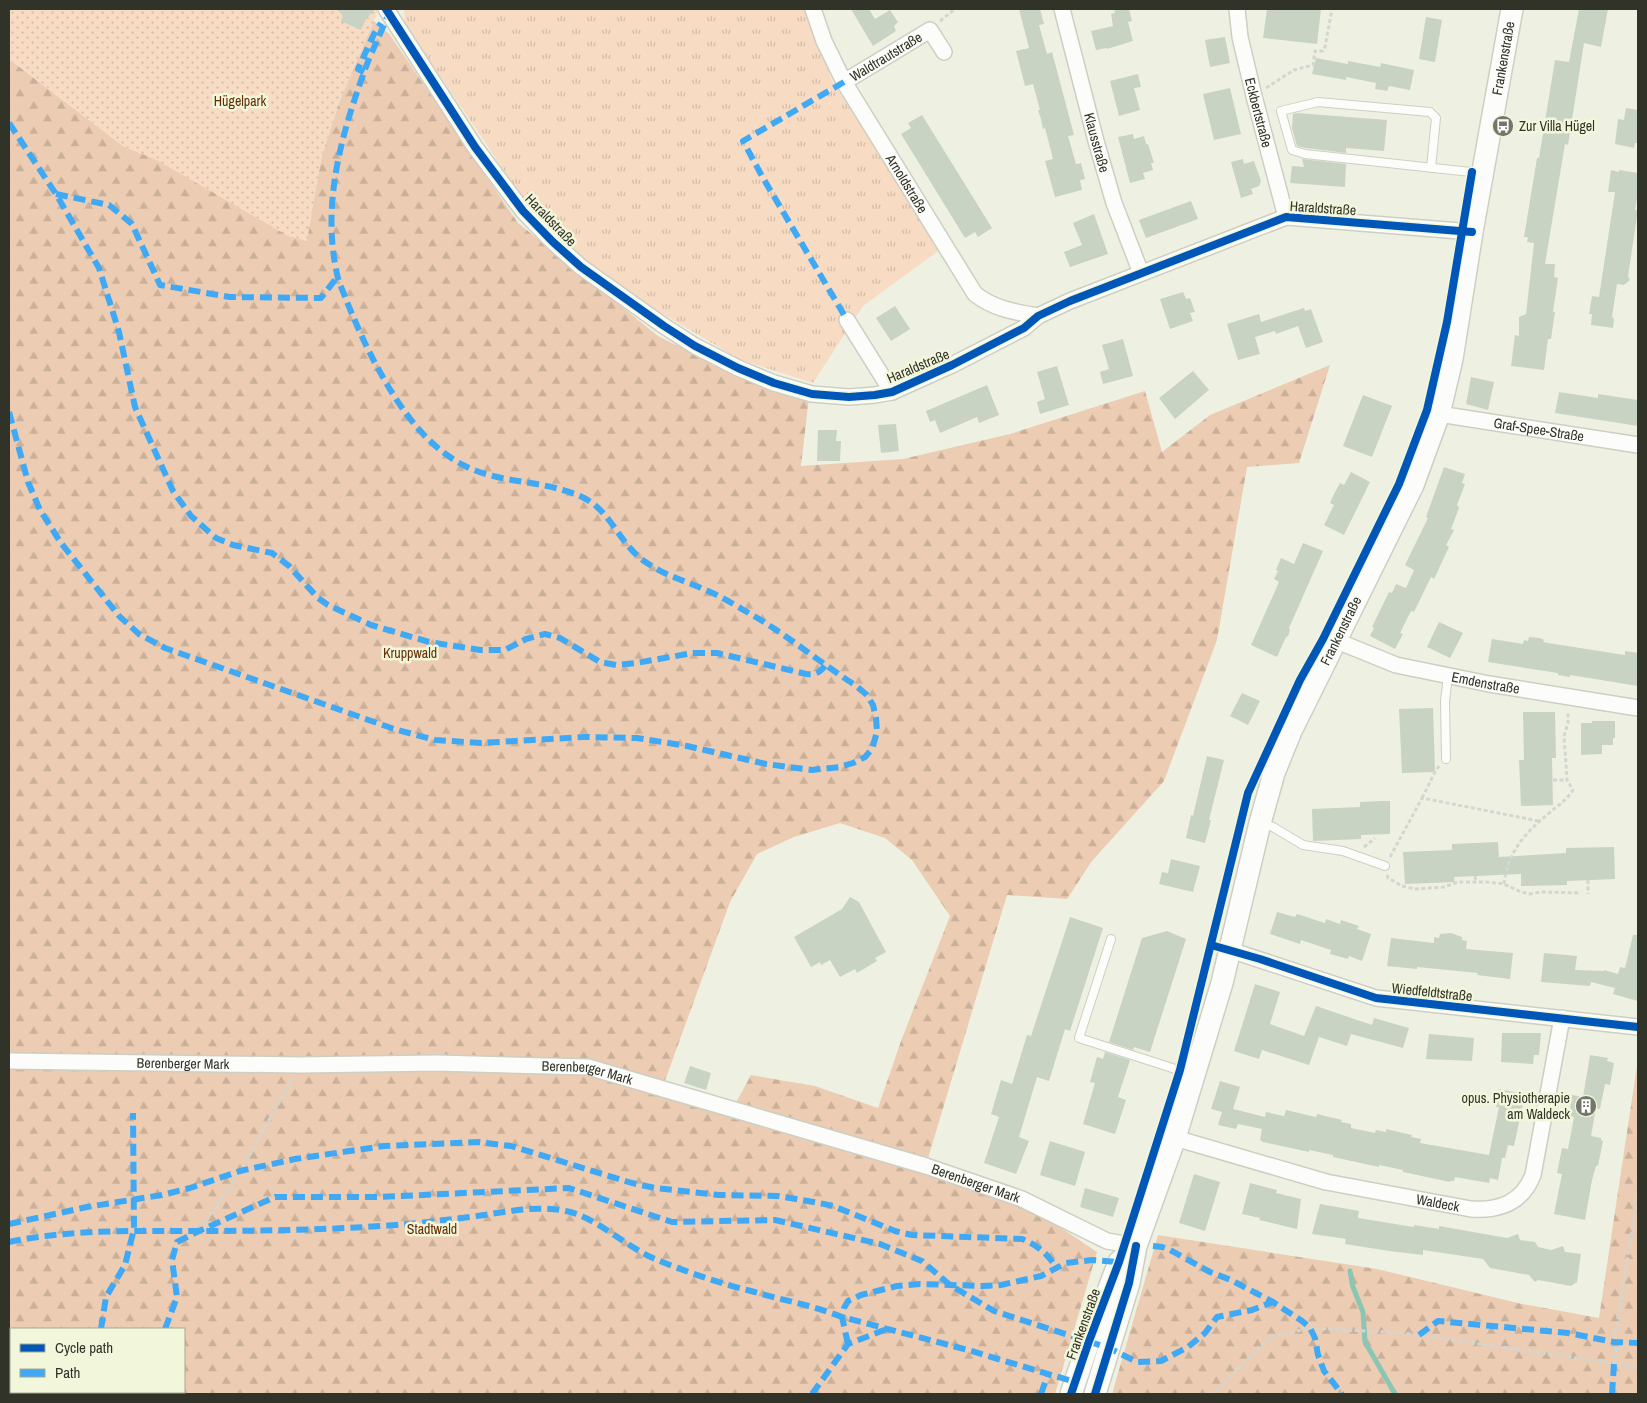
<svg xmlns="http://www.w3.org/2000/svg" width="1647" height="1403" font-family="'Archivo Narrow',sans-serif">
  <defs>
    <pattern id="grass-tufts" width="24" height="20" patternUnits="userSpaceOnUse" patternTransform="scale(1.25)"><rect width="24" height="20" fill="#f7dbc3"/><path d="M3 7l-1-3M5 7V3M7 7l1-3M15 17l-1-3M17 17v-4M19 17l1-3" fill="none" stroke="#d4bca8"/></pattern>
    <pattern id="forest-firs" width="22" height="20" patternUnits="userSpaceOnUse" patternTransform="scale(1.25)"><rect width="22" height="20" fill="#ecccb2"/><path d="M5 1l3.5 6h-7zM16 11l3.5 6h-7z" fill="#cbb099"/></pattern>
    <pattern id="park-dots" width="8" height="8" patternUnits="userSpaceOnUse" patternTransform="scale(1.25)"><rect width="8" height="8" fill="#f7dbc3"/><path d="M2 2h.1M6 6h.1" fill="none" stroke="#d4bca8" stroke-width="1.8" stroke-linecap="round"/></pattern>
  </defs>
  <rect width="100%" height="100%" fill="#eef1e1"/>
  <polygon fill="url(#grass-tufts)" points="404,9 806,9 832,81 941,249 863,306 813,383 741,360 639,300 576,253 535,212 516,188 405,24"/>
  <g fill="url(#forest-firs)" fill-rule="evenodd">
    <path d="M374,21L390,35L518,223L658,336L733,374L809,397L801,466L903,459L1010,434L1145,391L1162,452L1210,415L1330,365L1299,463L1247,467L1217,640L1164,781L1092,861L1067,899L1007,895L926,1165L733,1108L751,1075L815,1086L878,1108L901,1041L950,916L912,860L885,838L840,823L794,837L757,854L730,902L663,1086L587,1072L1021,1201L1097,1252L1055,1394H9V59L123,146L155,159L306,241L322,155L340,100ZM11,1329H184V1392H11Z"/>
    <polygon points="1638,1059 1638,1394 1112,1394 1158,1235 1377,1269 1522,1304 1599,1318"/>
  </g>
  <polygon fill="url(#park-dots)" points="9,9 378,9 374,21 340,100 322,154 307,241 288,236 155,159 123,146 19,66 9,59"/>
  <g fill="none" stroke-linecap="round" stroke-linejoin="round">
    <polyline stroke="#8bc5b4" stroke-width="5" points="1350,1271 1353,1287 1363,1312 1365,1342 1395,1394"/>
  </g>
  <g fill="#c9d3c3">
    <polygon points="337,9 375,9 366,19 361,30 341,21 343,16"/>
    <polygon points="851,9 869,9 875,19 890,10 898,22 894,26 896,31 873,46"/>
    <polygon points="1019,9 1040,9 1044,24 1039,25 1047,54 1052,52 1074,135 1068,136 1076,164 1081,163 1085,179 1080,180 1082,190 1055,197 1045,161 1053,159 1045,128 1043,129 1041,119 1038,110 1040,110 1033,84 1025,86 1016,51 1029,48"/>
    <polygon points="1114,9 1129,9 1132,21 1128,22 1133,41 1107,49 1107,48 1096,50 1091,31 1113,26 1111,14 1115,13"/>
    <polygon points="1267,9 1321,9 1317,44 1263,38"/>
    <polygon points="1579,9 1608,9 1601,47 1584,43 1568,145 1565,144 1545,264 1555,264 1554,277 1558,278 1553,312 1555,312 1551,339 1548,339 1544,370 1511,366 1515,335 1519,336 1519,317 1526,314 1534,243 1527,242 1528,237 1524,237 1537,158 1539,158 1555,60 1569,62"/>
    <polygon points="1426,17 1442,20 1435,62 1419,59"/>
    <polygon points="1225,37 1230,63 1210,67 1205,40"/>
    <polygon points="1316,58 1348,64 1348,61 1380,67 1381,63 1414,70 1410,90 1389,86 1387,91 1375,89 1376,83 1346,77 1346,80 1312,74"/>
    <polygon points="1138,74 1141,87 1134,88 1140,110 1119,116 1110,81"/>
    <polygon points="1230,88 1241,134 1214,140 1203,94"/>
    <polygon points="1626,108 1638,110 1638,143 1635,143 1634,148 1615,144 1618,119 1624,120"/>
    <polygon points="1297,113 1387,120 1384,151 1346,148 1346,153 1306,148 1297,146 1292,128 1293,114"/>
    <polygon points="922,115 992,228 978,237 975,232 965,238 901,134 911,128 908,123"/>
    <polygon points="1133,134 1134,139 1144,136 1146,144 1148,144 1154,163 1151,163 1153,170 1143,173 1145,179 1130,183 1118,137"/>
    <polygon points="1243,159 1244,164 1254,161 1261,181 1259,186 1251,189 1253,194 1241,198 1231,162"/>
    <polygon points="1302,159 1346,164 1345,187 1290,183 1292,166 1304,167"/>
    <polygon points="1611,170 1619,172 1619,170 1638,173 1638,193 1635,210 1638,210 1628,276 1630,280 1624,285 1617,284 1612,317 1614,319 1613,328 1591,325 1592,314 1589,314 1592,296 1599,297 1608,238 1615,192 1608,192"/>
    <polygon points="1191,201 1198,219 1146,238 1139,220"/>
    <polygon points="1094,214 1108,254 1070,267 1064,252 1082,245 1073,223"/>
    <polygon points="1183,292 1186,299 1190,298 1195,312 1190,313 1193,321 1170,329 1160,299"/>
    <polygon points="895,306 910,329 891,341 876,318"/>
    <polygon points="1304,308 1305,311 1311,309 1323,342 1306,348 1298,326 1276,334 1275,331 1255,337 1260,354 1238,360 1227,324 1259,314 1261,322"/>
    <polygon points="1123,339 1133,376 1103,384 1100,372 1109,369 1102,345"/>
    <polygon points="1057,366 1069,405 1040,414 1037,402 1045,399 1037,372"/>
    <polygon points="1193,371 1209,390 1175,419 1159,398"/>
    <polygon points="1471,377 1494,382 1488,410 1466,404"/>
    <polygon points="987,385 999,415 979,423 977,417 940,433 935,420 930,422 926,411"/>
    <polygon points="1559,392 1598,398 1598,394 1638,400 1638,426 1555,413"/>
    <polygon points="1363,395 1392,406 1372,457 1343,446"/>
    <polygon points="896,424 899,451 881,453 878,425"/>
    <polygon points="818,430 837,430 836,441 841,441 840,461 817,461"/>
    <polygon points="1444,467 1465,474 1462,483 1465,484 1457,505 1459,508 1451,529 1454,530 1446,545 1449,547 1434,579 1431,577 1414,612 1411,611 1400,633 1403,634 1395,649 1370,636 1374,628 1372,627 1389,592 1392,593 1396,584 1406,588 1414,570 1405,565 1428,518 1426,517"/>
    <polygon points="1351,472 1370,482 1344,535 1324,525 1334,505 1330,503 1334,494 1340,483 1344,485"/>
    <polygon points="1303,543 1323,551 1289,628 1290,630 1288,636 1286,637 1277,657 1251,645 1279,582 1274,579 1278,571 1276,570 1281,558 1294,564"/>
    <polygon points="1439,622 1463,633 1450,658 1427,647"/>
    <polygon points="1529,637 1540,638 1544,640 1543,642 1548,643 1625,655 1625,651 1638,653 1638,686 1570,675 1570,677 1558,675 1558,673 1488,662 1492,639 1523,644 1524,640 1528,641"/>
    <polygon points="1242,693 1260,701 1248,725 1230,716"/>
    <polygon points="1433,708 1435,772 1402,773 1399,709"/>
    <polygon points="1523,712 1555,712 1556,758 1552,758 1553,805 1521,806 1519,760 1524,760"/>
    <polygon points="1592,721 1615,721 1615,738 1613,738 1613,745 1602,745 1602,754 1581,755 1581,723 1592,723"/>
    <polygon points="1207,756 1224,760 1209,820 1211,820 1205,843 1186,838 1191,815 1193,816"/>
    <polygon points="1383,801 1390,801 1390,834 1361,835 1361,839 1313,841 1312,809 1360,807 1360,802"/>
    <polygon points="1498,842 1499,857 1566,853 1566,848 1614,847 1615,879 1567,881 1567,885 1521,886 1521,874 1454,877 1455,882 1405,884 1403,852 1452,850 1452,844"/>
    <polygon points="1171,859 1200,866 1193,892 1159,884 1162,872 1168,873"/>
    <polygon points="850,897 859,902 886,952 875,958 877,961 857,973 855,969 840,977 830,960 821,965 820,962 811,967 794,937 842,909"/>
    <polygon points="1277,912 1295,917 1297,914 1325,923 1326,919 1340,924 1341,920 1359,926 1357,929 1371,934 1362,961 1349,956 1348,959 1330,954 1331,950 1301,940 1300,944 1270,934"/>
    <polygon points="1070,917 1103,928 1070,1031 1065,1029 1049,1081 1037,1077 1019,1137 1029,1141 1016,1174 984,1163 999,1117 991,1114 1001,1080 1012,1084 1027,1035 1031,1036"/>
    <polygon points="1167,931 1186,939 1150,1052 1134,1047 1133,1050 1109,1042 1142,938"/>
    <polygon points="1451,933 1462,937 1462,940 1467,941 1466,949 1513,953 1510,979 1477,975 1478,973 1417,967 1417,969 1387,966 1391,938 1434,943 1434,937 1439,938 1440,934"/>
    <polygon points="1633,935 1638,935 1638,1001 1613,994 1615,988 1591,982 1590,986 1541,982 1544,953 1577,956 1575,970 1604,971 1604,970 1618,974 1620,967 1625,968"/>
    <polygon points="1255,984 1280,992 1270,1024 1304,1036 1316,1006 1372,1025 1374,1018 1409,1028 1403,1048 1351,1034 1347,1046 1319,1037 1309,1065 1262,1050 1259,1059 1234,1051"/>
    <polygon points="1502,1033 1541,1033 1539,1055 1534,1055 1533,1064 1501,1062"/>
    <polygon points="1429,1034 1474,1038 1472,1061 1426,1059"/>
    <polygon points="1105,1052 1130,1060 1118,1097 1126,1100 1115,1134 1083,1124 1095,1083 1090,1082 1097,1057 1103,1059"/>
    <polygon points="1590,1055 1608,1058 1607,1061 1614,1063 1610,1085 1605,1084 1600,1109 1596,1108 1591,1136 1601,1138 1601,1140 1603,1141 1598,1166 1596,1166 1592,1180 1585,1220 1554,1214 1562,1174 1557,1173 1562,1148 1568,1149 1574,1117 1569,1116 1572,1095 1583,1097"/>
    <polygon points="690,1066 711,1073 706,1090 684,1083"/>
    <polygon points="1220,1081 1240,1087 1233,1109 1265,1117 1266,1112 1284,1116 1286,1110 1316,1117 1317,1114 1342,1120 1341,1122 1351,1124 1351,1128 1375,1133 1376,1130 1386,1132 1386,1129 1412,1135 1411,1137 1421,1139 1420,1143 1489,1155 1499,1107 1496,1107 1499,1089 1525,1094 1514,1146 1508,1145 1505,1158 1502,1158 1498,1180 1490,1178 1489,1183 1455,1177 1454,1181 1450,1181 1450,1182 1403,1172 1403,1170 1379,1165 1379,1167 1333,1157 1333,1155 1309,1150 1309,1152 1263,1142 1260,1140 1262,1129 1238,1124 1236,1129 1218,1125 1222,1112 1211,1109"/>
    <polygon points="1050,1141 1085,1152 1075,1186 1040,1175"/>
    <polygon points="1194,1174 1220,1182 1205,1231 1179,1223"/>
    <polygon points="1250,1183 1277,1190 1276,1193 1301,1199 1297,1229 1259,1220 1260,1218 1242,1214"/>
    <polygon points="1085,1188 1119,1198 1113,1217 1080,1207"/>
    <polygon points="1320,1204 1359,1211 1358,1218 1414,1227 1414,1225 1439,1229 1439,1226 1507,1238 1518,1234 1520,1240 1535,1242 1538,1247 1551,1250 1563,1246 1565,1252 1581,1254 1577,1282 1571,1286 1538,1280 1535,1282 1529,1275 1490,1268 1483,1259 1423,1250 1423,1255 1389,1251 1345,1244 1346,1239 1312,1234"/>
  </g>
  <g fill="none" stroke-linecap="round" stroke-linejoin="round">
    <g stroke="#cdcfc3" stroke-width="10">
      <g id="service">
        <polyline points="1431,168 1436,118 1430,112 1318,102 1281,111 1292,150 1305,154 1480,173"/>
        <polyline points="1446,759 1445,701 1448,676"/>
        <polyline points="1262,823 1273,827 1303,845 1343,851 1385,866"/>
        <polyline points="1111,939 1079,1038 1194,1075"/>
      </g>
    </g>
    <g stroke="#cdcfc3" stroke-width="18">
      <g id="minor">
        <polyline points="386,9 475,147 523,211 553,242 581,267 664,326 695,346 738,368 774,383 812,394 849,397 875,395 892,392 952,365 1024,328 1038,316 1070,301 1286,217 1472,232"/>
        <path id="s1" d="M813,9L824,41L844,82L975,294C994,309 1015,312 1038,316"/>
        <path id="s2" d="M1062,9L1096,141L1114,203L1141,273"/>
        <path id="s3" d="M1237,9L1240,37L1254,96L1286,217"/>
        <path id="s4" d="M844,82L930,30L944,52"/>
        <polyline points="847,320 892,392"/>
        <path id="s5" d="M1439,414L1638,445"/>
        <path id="s6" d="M1337,641L1396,665L1489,684L1638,708"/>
        <polyline points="1230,950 1376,998 1638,1027"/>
        <path id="s7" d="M9,1061L300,1065L436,1063L588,1067L926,1166L1022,1199L1107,1241L1136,1246"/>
        <path id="s8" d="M1175,1138L1326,1182L1471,1209C1499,1211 1522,1203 1533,1175L1562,1018"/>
      </g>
    </g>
    <g stroke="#cdcfc3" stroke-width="24">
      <g id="secondary">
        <polyline points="1071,1394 1089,1341 1119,1262 1134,1248"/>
        <path id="s9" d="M1095,1394L1129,1283L1136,1246L1175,1138L1222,983L1260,823L1274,773L1291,731L1413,485L1439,414L1452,359L1472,232L1512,9"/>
      </g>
    </g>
    <g stroke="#d4d6d1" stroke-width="3" stroke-dasharray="4 2.5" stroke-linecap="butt">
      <polyline points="940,21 955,9"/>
      <polyline points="1266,88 1294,70 1313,65 1315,51 1323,51 1325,47 1332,9"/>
      <polyline points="1553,780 1567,780"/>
      <polyline points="1422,798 1436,770 1440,765"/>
      <polyline points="1364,847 1375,838"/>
      <polyline points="1390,857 1422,798 1539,821"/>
      <polyline points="1387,875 1388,878 1402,886 1415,889 1444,887 1458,882 1486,882 1504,884 1519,891 1529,894 1541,892 1581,893"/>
      <polyline points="1475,876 1476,882"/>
      <polyline points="1588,880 1588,894"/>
      <path d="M1504,884C1508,852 1524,834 1548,814C1558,805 1565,802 1573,790L1567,780L1566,765L1564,736L1568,723V711"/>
      <polyline points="199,1231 240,1171 293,1078"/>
      <polyline points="1616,1351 1614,1342 1638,1193"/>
      <polyline points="1614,1364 1616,1351 1638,1337"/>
      <polyline points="1209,1394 1218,1389 1262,1345 1275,1336 1310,1328 1404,1333 1638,1367"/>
    </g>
    <use href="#service" stroke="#fcfdfa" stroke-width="8"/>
    <use href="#minor" stroke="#fcfdfa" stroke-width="15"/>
    <use href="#secondary" stroke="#fcfdfa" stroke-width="21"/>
    <g stroke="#3fa9f5" stroke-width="6" stroke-dasharray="12 6" stroke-linecap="butt">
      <polyline points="364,72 358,69 374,34 381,23"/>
      <polyline points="844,82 743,141 763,178 847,320"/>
      <path d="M9,123L56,194L99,268L119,332L135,407L173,491L191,516L216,538L233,545L272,553L289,566L318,598L328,605L371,625L429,642L480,650H505L526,639L545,634L560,638L600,662L616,665L636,663L693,653H717L806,674C815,675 819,673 825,666"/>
      <polyline points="56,194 109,205 132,224 160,285 230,297 321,298 338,276"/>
      <path d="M9,412L28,482L40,510L61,543L119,616L139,634L165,648L394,729L435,740L481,743L584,737L637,738L687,746L766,764L812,770L840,767L853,763L865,757L872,749L877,732L876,718L873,705L867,695L855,685C819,662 785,633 747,612C735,605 722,597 708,591C688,582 666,576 647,563C620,546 612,512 584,498C545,479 501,485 463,465C425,445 400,408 380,372C367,349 357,326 347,302C344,293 339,284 337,274C322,206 340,139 363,75C370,54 381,34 389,12"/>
      <path d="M9,1224L87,1207L162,1195L190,1188L240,1171L295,1159L384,1146L478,1142L511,1146L632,1183L655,1188L719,1195L778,1196L819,1203L833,1206L895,1231L912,1235L1022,1239C1037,1245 1047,1253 1056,1267"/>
      <path d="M9,1242C72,1229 133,1231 197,1231C259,1231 321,1230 382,1226C414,1224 445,1220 477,1216C506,1212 537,1205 566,1211C594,1216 625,1246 653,1258C683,1271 719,1283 751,1291C781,1300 812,1305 842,1317L968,1350L1075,1382"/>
      <polyline points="1153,1246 1162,1247 1170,1250 1210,1272 1231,1280 1273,1302 1302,1321 1310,1328 1315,1338 1318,1355 1324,1371 1342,1394"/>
      <polyline points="101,1329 106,1297 125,1265 134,1229 133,1113"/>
      <polyline points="165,1329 177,1297 172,1260 177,1242 199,1231 275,1197 380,1197 569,1188 672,1222 775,1220 880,1244 922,1261 950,1285 994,1311 1109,1348 1137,1362 1161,1361 1188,1347 1205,1333 1217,1317 1252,1310 1273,1302"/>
      <polyline points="1419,1335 1438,1321 1568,1333 1614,1342 1638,1343"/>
      <polyline points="848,1344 842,1317 844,1308 848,1301 861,1295 897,1286 920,1284 982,1286 1001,1285 1041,1276 1066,1263 1092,1260 1119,1262"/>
      <polyline points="111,1392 112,1394"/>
      <polyline points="162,1394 162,1392"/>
      <polyline points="812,1394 848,1344 887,1329"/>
      <polyline points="1041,1394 1048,1374"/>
      <polyline points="1612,1394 1614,1364"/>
    </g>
    <g stroke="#f2f7db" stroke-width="11">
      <g id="cycleway">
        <polyline points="386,9 475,147 523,211 553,242 581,267 664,326 695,346 738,368 774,383 812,394 849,397 875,395 892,392 952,365 1024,328 1038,316 1070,301 1286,217 1472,232"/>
        <polyline points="1211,945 1260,959 1376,998 1638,1027"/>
        <polyline points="1071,1394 1089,1341 1119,1262 1180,1070 1248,793 1300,680 1323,639 1399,484 1427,410 1447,322 1472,172"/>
        <polyline points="1095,1394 1129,1283 1136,1246"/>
      </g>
    </g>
    <use href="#cycleway" stroke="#0057b8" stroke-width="8"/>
  </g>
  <defs>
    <g id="bus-disc" transform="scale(1.125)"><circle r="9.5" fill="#747669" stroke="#f2f7db"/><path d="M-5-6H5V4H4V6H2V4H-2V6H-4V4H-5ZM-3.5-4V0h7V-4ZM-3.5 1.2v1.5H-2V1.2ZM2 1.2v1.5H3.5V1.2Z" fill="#fff"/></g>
    <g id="building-disc" transform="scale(1.125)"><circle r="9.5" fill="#747669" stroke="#f2f7db"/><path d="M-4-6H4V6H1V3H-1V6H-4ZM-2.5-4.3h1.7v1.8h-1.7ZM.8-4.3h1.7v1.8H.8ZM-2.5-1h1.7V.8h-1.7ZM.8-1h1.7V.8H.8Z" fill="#fff"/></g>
  </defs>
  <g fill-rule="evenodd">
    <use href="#bus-disc" x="1503" y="126"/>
    <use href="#building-disc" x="1586" y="1106"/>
  </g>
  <g text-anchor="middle" stroke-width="5" stroke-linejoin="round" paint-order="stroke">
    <g font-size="14" fill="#323328" stroke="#f2f7db">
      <text dy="5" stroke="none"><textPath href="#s4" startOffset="49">Waldtrautstraße</textPath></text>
      <text dy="5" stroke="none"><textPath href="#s9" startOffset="1404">Frankenstraße</textPath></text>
      <text dy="5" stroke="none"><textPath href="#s3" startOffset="106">Eckbertstraße</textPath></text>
      <text dy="5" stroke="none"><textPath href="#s2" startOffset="138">Klausstraße</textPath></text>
      <text dy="5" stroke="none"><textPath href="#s1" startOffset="199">Arnoldstraße</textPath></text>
      <text transform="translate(1323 208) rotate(4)" y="5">Haraldstraße</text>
      <text transform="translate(551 220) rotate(46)" y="5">Haraldstraße</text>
      <text transform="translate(918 366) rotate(-23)" y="5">Haraldstraße</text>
      <text dy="5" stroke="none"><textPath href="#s5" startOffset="101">Graf-Spee-Straße</textPath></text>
      <text dy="5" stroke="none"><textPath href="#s9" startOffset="804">Frankenstraße</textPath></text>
      <text dy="5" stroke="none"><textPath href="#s6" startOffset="155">Emdenstraße</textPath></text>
      <text transform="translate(1432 992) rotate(6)" y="5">Wiedfeldtstraße</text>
      <text dy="5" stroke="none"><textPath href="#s7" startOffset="174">Berenberger Mark</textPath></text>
      <text dy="5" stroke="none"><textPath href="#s7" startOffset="579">Berenberger Mark</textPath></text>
      <text dy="5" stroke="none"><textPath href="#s7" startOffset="984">Berenberger Mark</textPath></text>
      <text dy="5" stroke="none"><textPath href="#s8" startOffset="271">Waldeck</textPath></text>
      <text transform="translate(1083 1324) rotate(-70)" y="5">Frankenstraße</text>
    </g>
    <g font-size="14" fill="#652e04" stroke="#f2f7db">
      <text x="240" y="106">Hügelpark</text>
      <text x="410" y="658">Kruppwald</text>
      <text x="432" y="1234">Stadtwald</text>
    </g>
    <g font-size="14" fill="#323328" stroke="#f2f7db" text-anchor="start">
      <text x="1519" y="131">Zur Villa Hügel</text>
      <text x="1570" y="1103" text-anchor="end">opus. Physiotherapie<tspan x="1570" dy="16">am Waldeck</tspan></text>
    </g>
  </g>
  <rect width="1647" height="1403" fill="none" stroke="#323328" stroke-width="20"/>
  <rect x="10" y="1328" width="175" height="65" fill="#f2f7db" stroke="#a5a993"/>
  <rect x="20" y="1344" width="25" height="8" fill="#0057b8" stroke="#a5a993"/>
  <text x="55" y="1353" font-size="15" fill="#323328">Cycle path</text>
  <rect x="20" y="1369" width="25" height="8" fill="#3fa9f5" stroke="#a5a993"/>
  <text x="55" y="1378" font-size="15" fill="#323328">Path</text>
</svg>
